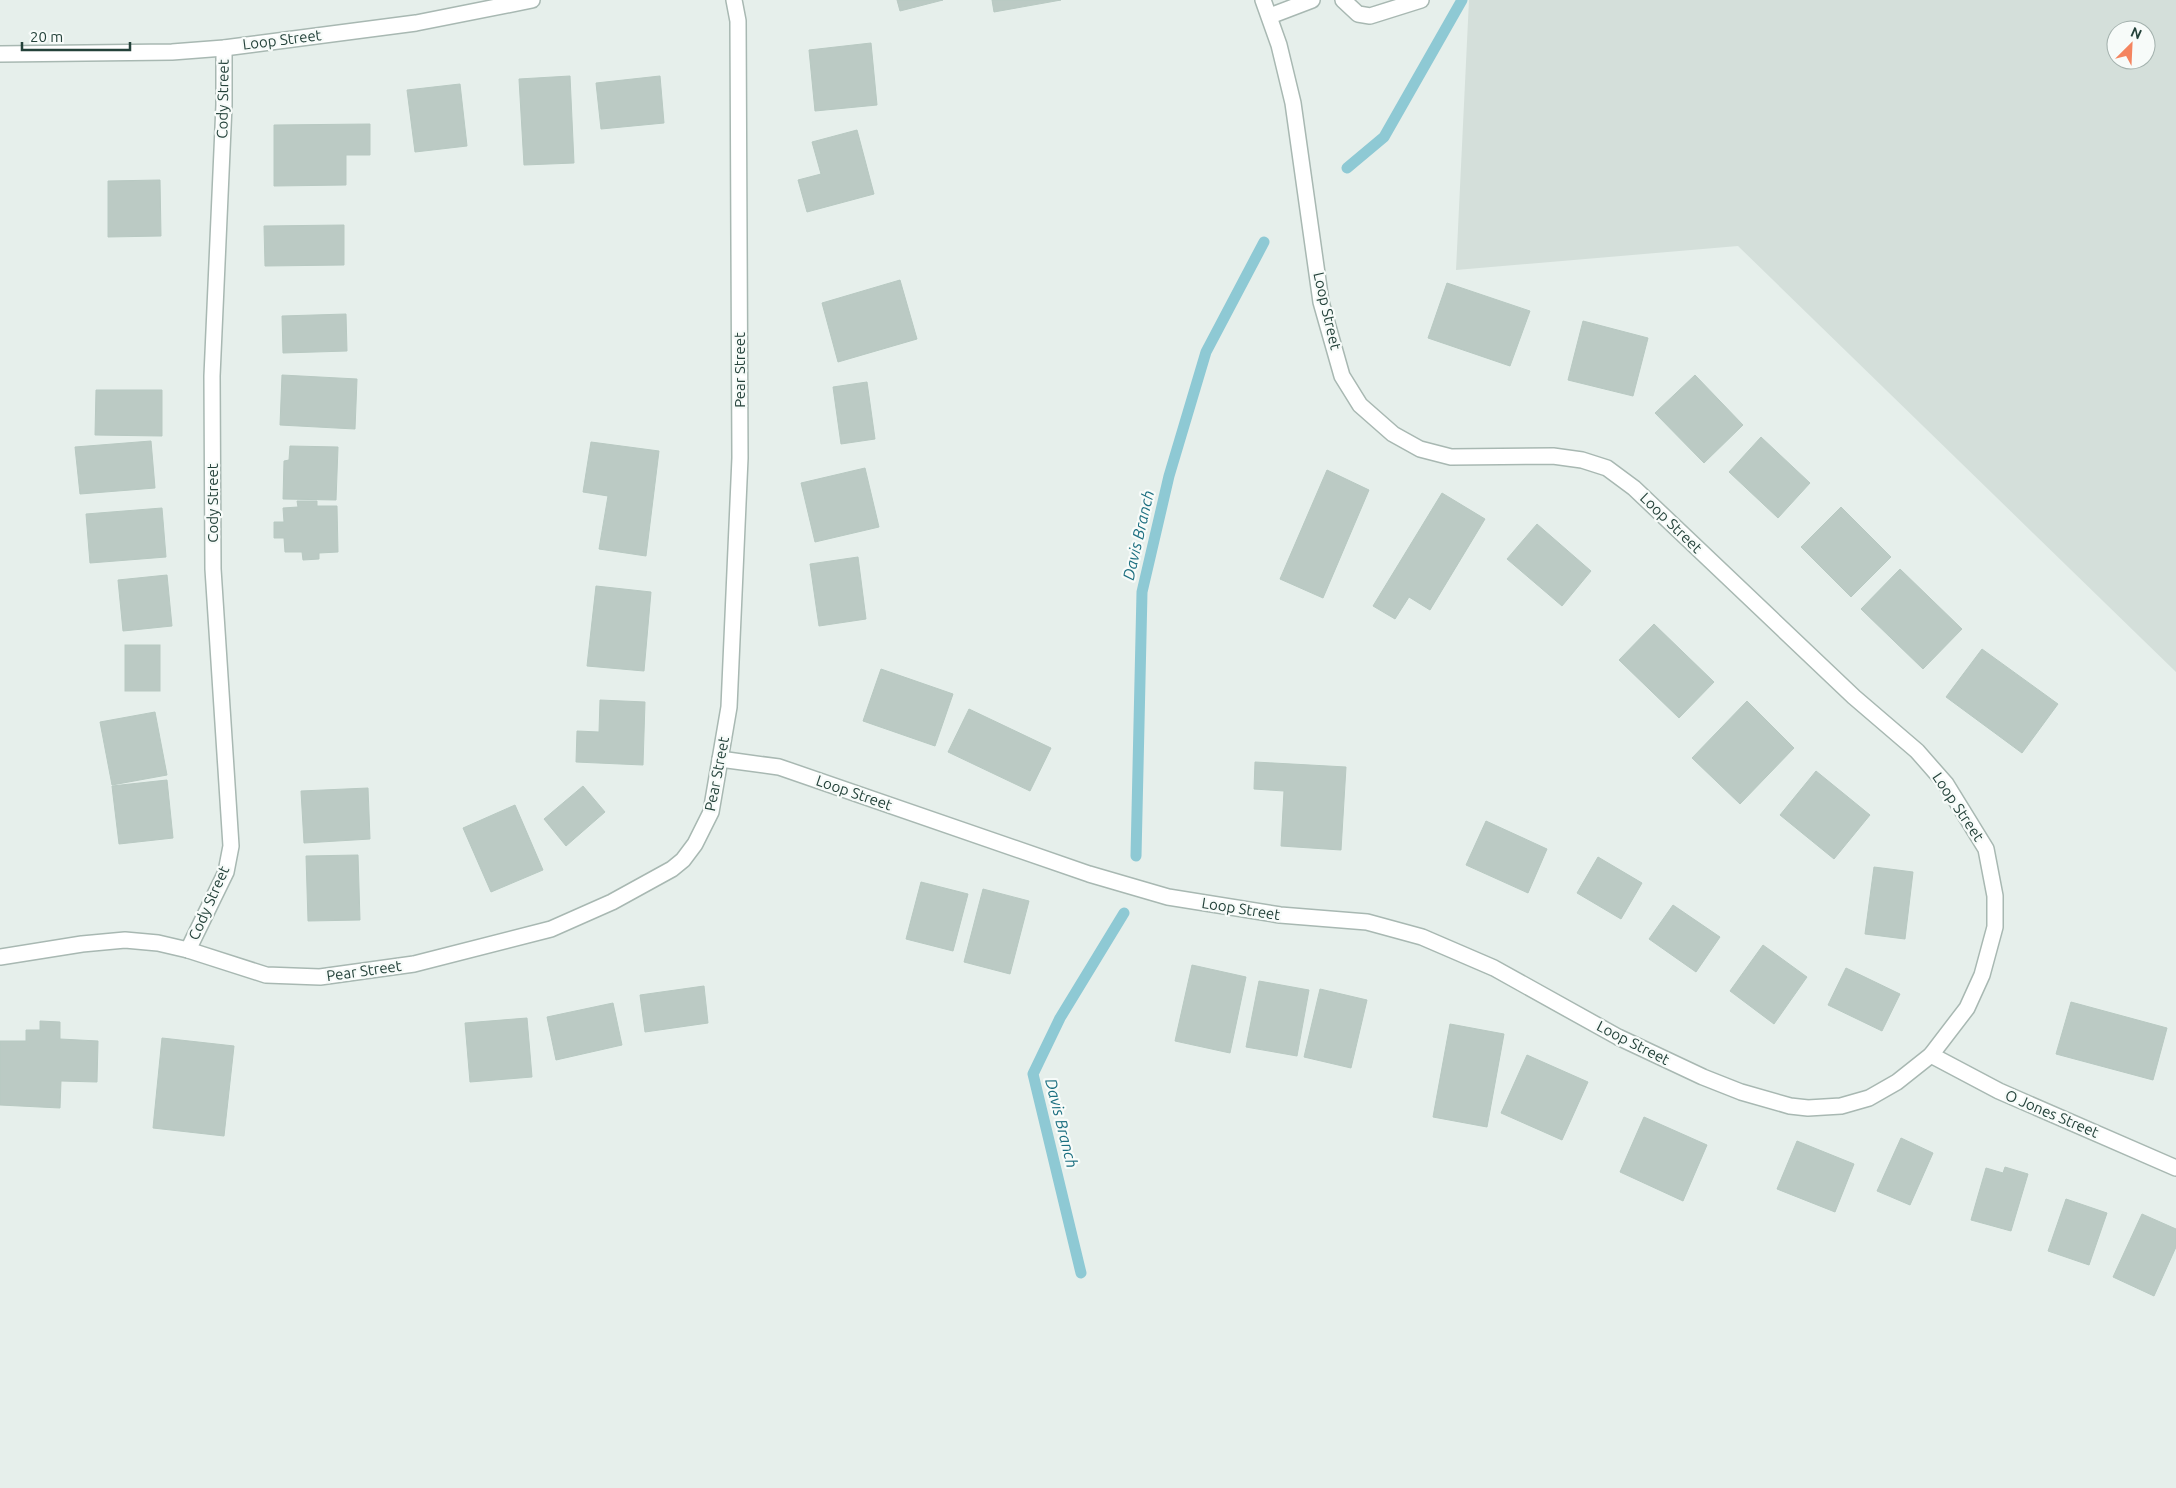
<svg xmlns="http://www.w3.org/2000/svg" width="2176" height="1488" font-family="Ubuntu,sans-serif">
  <rect width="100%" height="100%" fill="#e6efeb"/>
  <path fill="#d4dfda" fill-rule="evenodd" d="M1469,0H2176V672L1738,246L1456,270ZM2116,30H2146V60H2116Z"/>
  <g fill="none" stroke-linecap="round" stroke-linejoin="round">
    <g stroke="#8ec9d4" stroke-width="11">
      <polyline points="1347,168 1384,137 1462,0"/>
      <polyline points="1136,856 1142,592 1169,476 1206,352 1264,242"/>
      <polyline points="1081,1273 1033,1074 1060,1018 1124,913"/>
    </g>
  </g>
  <g fill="#bbcac4" stroke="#b8c9c2">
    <polygon points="897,0 943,0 900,11"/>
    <polygon points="992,0 1061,0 994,12"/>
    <polygon points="871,43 877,105 815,111 809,50"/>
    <polygon points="570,76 574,163 524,165 519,79"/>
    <polygon points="660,76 664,123 601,129 596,83"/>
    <polygon points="460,84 467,146 415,152 407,90"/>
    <polygon points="370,124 370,155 346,155 346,185 274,186 274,125"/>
    <polygon points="857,130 874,194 807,212 798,180 821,174 812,142"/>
    <polygon points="160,180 161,236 108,237 108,181"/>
    <polygon points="344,225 344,265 265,266 264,226"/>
    <polygon points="900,280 917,339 838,362 822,303"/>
    <polygon points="1447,283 1530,311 1510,366 1428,338"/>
    <polygon points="346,314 347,351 283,353 282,316"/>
    <polygon points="1583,321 1648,338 1633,396 1568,380"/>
    <polygon points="282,375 357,379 355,429 280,425"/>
    <polygon points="1695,375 1743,425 1704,463 1655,413"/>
    <polygon points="867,382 875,439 841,444 833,387"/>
    <polygon points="96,390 162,390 162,436 95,435"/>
    <polygon points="1761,437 1810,483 1778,518 1729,472"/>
    <polygon points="151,441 155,488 80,494 75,447"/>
    <polygon points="591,442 659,451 646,556 599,549 608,496 583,492"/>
    <polygon points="290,446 338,447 336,500 283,499 284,461 289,460"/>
    <polygon points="865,468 879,527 815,542 801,483"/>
    <polygon points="1327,470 1369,490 1323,598 1280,579"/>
    <polygon points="1442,493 1485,519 1430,610 1409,597 1395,619 1373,606"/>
    <polygon points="297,501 317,501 317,506 337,506 338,552 319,553 319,559 303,560 302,552 285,552 284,538 274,538 274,522 284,522 283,508 298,507"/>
    <polygon points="1841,507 1891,557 1851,597 1801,547"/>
    <polygon points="162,508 166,557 90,563 86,514"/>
    <polygon points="1537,524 1591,571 1562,606 1507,559"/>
    <polygon points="858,557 866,619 819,626 810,564"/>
    <polygon points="1900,569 1962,629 1923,669 1861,609"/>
    <polygon points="167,575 172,626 123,631 118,580"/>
    <polygon points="596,586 651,592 644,671 587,666"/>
    <polygon points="1654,624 1714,682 1679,718 1619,660"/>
    <rect x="125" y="645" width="35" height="46"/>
    <polygon points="1982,649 2058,704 2022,753 1946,697"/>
    <polygon points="881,669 953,694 935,746 863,721"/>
    <polygon points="600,700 645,702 643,765 576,762 577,731 599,732"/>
    <polygon points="1747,701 1794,748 1740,804 1692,758"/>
    <polygon points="969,709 1051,748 1030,791 948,752"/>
    <polygon points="155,712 167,775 112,785 100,722"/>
    <polygon points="1255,762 1346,767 1341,850 1281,846 1284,791 1254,789"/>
    <polygon points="1816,771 1870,815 1834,859 1780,815"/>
    <polygon points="167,780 173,838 119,844 112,786"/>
    <polygon points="583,786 605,812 566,846 544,819"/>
    <polygon points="368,788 370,839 304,843 301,791"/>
    <polygon points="515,805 543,870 491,892 463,828"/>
    <polygon points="1486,821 1547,849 1528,893 1466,865"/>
    <polygon points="358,855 360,920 308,921 306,856"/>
    <polygon points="1598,857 1642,883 1621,919 1577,893"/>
    <polygon points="1874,867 1913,872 1905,939 1865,934"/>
    <polygon points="921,882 968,894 953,951 906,939"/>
    <polygon points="983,889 1029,901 1010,974 964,962"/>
    <polygon points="1673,905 1720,937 1696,972 1649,939"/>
    <polygon points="1763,945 1807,977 1774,1024 1730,991"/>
    <polygon points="1192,965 1246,977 1230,1053 1175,1041"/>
    <polygon points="1846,968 1900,994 1882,1031 1828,1005"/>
    <polygon points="1259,981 1309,990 1297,1056 1246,1047"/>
    <polygon points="704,986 708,1023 645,1032 640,995"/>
    <polygon points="1320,989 1367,1000 1351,1068 1304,1057"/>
    <polygon points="2071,1002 2167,1028 2153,1080 2056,1054"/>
    <polygon points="613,1003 622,1045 556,1060 547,1017"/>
    <polygon points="527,1018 532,1077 470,1082 465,1023"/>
    <polygon points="40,1021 60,1022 60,1039 98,1041 97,1082 61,1081 60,1108 0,1105 0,1041 26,1041 26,1030 40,1030"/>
    <polygon points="1450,1024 1504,1034 1487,1127 1433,1117"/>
    <polygon points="162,1038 234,1046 224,1136 153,1128"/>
    <polygon points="1527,1055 1588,1082 1562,1140 1501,1113"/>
    <polygon points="1644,1117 1707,1145 1683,1201 1620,1172"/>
    <polygon points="1901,1138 1933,1153 1910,1205 1877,1191"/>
    <polygon points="1797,1141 1854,1164 1835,1212 1777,1189"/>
    <polygon points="2005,1167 2028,1174 2011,1231 1971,1220 1986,1168 2003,1173"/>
    <polygon points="2066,1199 2107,1213 2089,1265 2048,1251"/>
    <polygon points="2142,1214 2176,1229 2176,1247 2154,1296 2113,1277"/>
  </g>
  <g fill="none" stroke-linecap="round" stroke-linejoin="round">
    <g stroke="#a8b8b2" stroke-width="18">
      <g id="service">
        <polyline points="1343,0 1358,14 1370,16 1421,0"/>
        <polyline points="1270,16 1312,0"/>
      </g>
    </g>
    <g stroke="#a8b8b2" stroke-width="18">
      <g id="minor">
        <polyline points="0,54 172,52 224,48 416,23 532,0"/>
        <polyline points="720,759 779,767 1089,874 1168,897 1280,915 1367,922 1422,937 1494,968 1618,1037 1703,1077 1741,1092 1790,1106 1808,1108 1841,1106 1869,1098 1897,1082 1931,1055 1967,1008 1982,975 1995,927 1995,896 1986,849 1946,784 1917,751 1854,697 1634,488 1607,468 1582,460 1553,456 1451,457 1420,449 1393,434 1360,405 1342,376 1321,302 1293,103 1279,45 1263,0"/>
        <polyline points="188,950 226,872 231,846 213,569 212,376 224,105 224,48"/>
        <polyline points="0,957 82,944 125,940 158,943 188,950 266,975 320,977 414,964 551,929 612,902 672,869 683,860 695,844 711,812 729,707 740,458 738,21 734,0"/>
        <polyline points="1931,1055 1999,1091 2176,1168"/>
      </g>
    </g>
    <use href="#service" stroke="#fff" stroke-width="15"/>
    <use href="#minor" stroke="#fff" stroke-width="15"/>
  </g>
  <g text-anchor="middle" stroke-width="4.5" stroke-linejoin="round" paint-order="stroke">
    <g font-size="15" fill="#24423a" stroke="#f7fbf9">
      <text transform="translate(282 40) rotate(-7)" y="5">Loop Street</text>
      <text transform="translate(223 99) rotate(-89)" y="5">Cody Street</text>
      <text transform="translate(1327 311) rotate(77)" y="5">Loop Street</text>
      <text transform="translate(740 370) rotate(-90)" y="5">Pear Street</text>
      <text transform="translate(213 503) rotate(-90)" y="5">Cody Street</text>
      <text transform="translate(1671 523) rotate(44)" y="5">Loop Street</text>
      <text transform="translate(717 774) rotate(-79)" y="5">Pear Street</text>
      <text transform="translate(854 793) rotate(19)" y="5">Loop Street</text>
      <text transform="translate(1958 807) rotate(56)" y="5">Loop Street</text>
      <text transform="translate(209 903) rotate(-66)" y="5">Cody Street</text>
      <text transform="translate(1241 909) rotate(9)" y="5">Loop Street</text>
      <text transform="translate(364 971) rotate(-8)" y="5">Pear Street</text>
      <text transform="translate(1633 1043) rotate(27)" y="5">Loop Street</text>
      <text transform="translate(2052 1114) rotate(23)" y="5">O Jones Street</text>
    </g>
    <g font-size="16" font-style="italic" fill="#1c6f80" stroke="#f7fbf9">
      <text transform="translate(1138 535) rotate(-77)" y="6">Davis Branch</text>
      <text transform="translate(1062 1123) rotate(76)" y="6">Davis Branch</text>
    </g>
  </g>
  <g transform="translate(2131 45) rotate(24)"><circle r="24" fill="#f7fbf9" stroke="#a3b1ad"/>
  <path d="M0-4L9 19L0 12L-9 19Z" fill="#f4845f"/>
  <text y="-8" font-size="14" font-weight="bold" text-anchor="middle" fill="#24423a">N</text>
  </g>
  <path d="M22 42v8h108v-8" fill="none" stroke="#24423a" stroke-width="2.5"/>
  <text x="30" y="42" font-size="15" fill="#24423a" stroke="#f7fbf9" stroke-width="4" paint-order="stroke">20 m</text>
</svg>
